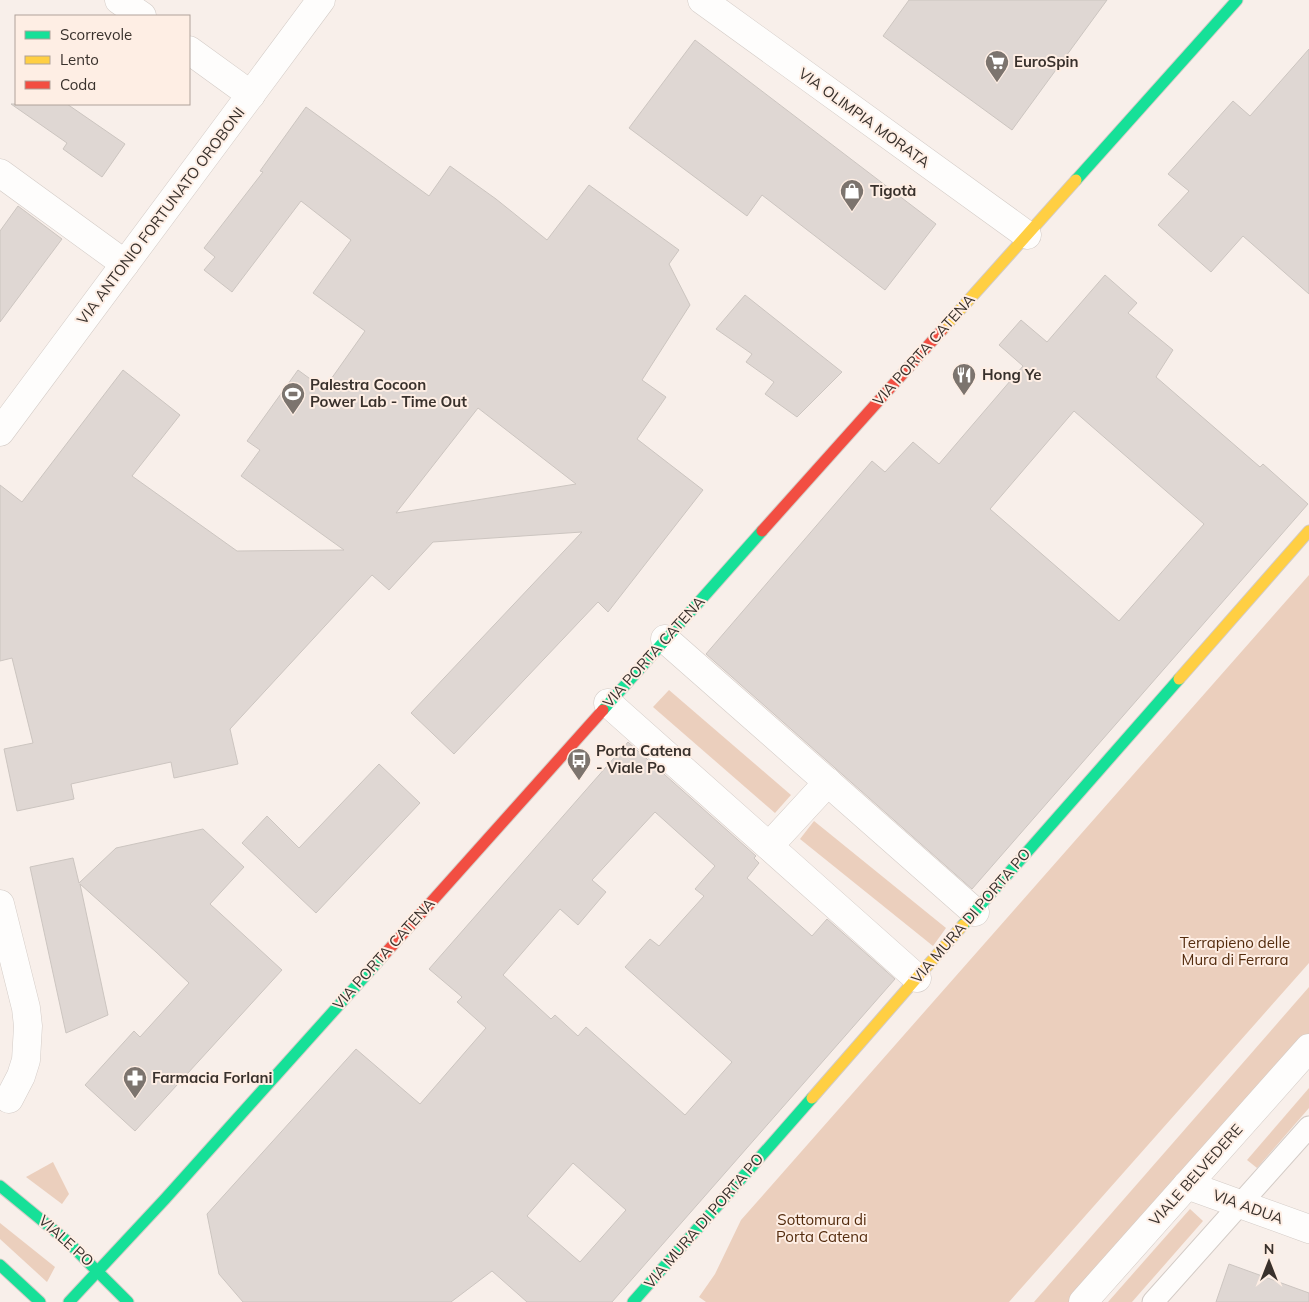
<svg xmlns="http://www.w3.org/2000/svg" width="1309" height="1302" font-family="Mulish,sans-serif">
  <rect width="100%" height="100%" fill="#f8efea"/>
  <g fill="#ebcfbd">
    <polygon points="1309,575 1309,963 1009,1302 706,1302 699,1297 715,1274 741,1220"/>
    <polygon points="669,690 791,795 775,813 653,707"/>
    <polygon points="814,821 946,928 933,946 800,839"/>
    <polygon points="1309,987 1309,1035 1069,1302 1034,1302"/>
    <polygon points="1309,1088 1309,1108 1257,1168 1247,1160"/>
    <polygon points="53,1162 69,1194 62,1204 26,1177"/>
    <polygon points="1190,1209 1203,1221 1132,1302 1108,1302"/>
    <polygon points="0,1223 55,1267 47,1282 0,1239"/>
  </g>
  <g fill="#dfd7d3" stroke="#ccc5c0" fill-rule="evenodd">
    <polygon points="909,0 1107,0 1012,130 883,36"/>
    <polygon points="695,40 936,224 885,290 762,195 747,216 629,128"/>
    <polygon points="1309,49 1309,294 1243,236 1211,272 1158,225 1189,191 1168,174 1233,101 1250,116"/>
    <polygon points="11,104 67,104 125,144 102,177 63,149 67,143"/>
    <path d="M306,107L429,196L450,166L496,199L547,240L589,185L679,250L669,264L690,305L642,380L666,397L637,439L703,490L608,612L598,602L454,754L411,713L582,532L433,542L389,590L372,575L230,729L238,764L174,778L171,762L71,784L74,799L17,811L4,749L33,743L12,658L0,661V485L22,502L123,370L180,415L132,476L237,551L344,550L241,476L260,450L247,441L298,370L324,389L365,331L313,293L351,240L301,201L232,292L204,270L215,257L204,248L263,172L260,171ZM478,408L576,484L396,513Z"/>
    <polygon points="18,206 62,239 0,322 0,231"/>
    <path d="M1105,275L1137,303L1128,313L1173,350L1156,377L1260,467L1263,464L1308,504L972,889L706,654L872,461L885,472L913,442L939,464L1023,366L999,345L1021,320L1047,342ZM1074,411L1204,524L1119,621L990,509Z"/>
    <polygon points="745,295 842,372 797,417 765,394 774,382 746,362 752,354 716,329"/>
    <path d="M628,742L756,856L754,858L759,863L747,878L812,936L827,919L895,979L612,1302H527L492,1271L451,1302H243L219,1274L207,1214L356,1049L420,1104L486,1028L457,1002L462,997L429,969ZM655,812L715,866L695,889L704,896L659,946L650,939L625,967L732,1062L685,1115L586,1027L578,1036L555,1015L551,1019L503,975L560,909L578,925L606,892L592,880ZM573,1163L626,1210L580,1262L527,1216Z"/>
    <polygon points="379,764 420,803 316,913 242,843 267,816 299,848"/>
    <polygon points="203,829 244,867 210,904 282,970 135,1131 85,1085 134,1031 140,1037 189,983 156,952 80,884 108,1015 66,1033 30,867 73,858 79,883 116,848"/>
    <polygon points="1229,1264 1309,1293 1309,1302 1216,1302"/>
  </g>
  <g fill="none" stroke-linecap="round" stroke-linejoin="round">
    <g stroke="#d3cbc6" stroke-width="23">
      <polyline id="lane" points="1153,1302 1309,1127"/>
    </g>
    <g stroke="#d3cbc6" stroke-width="29">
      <g id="street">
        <polyline points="119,0 142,16"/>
        <polyline points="702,0 1027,235"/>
        <polyline points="189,50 251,95"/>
        <polyline points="0,173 125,264"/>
        <polyline points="0,432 321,0"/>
        <polyline points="665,639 975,912"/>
        <polyline points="608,703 917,978"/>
        <polyline points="769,846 828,782"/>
        <polyline points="0,904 26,1008 28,1026 26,1060 21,1076 9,1099"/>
        <polyline points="1187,1185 1309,1229"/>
        <polyline points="1083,1302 1309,1048"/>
      </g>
    </g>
    <g stroke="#d3cbc6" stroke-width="13">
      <g id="fast">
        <polyline points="1076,180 1237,0"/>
        <polyline points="603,710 762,531"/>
        <polyline points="963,925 1179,679"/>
        <polyline points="0,1186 67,1241 128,1302"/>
        <polyline points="0,1265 40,1302"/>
        <polyline points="69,1302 165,1199 383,956"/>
        <polyline points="633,1302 812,1098"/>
      </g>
    </g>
    <g stroke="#d3cbc6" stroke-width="13">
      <g id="slow">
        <polyline points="942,330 1076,180"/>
        <polyline points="1179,679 1309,531"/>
        <polyline points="812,1098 963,925"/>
      </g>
    </g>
    <g stroke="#d3cbc6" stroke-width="13">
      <g id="jam">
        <polyline points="762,531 942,330"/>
        <polyline points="383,956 603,710"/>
      </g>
    </g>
    <use href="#lane" stroke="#fefdfc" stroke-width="21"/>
    <use href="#street" stroke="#fefdfc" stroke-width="28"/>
    <use href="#fast" stroke="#16e098" stroke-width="11"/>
    <use href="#slow" stroke="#ffcf43" stroke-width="11"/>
    <use href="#jam" stroke="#f24e42" stroke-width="11"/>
  </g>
  <defs>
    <g id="supermarket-pin" transform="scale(1.25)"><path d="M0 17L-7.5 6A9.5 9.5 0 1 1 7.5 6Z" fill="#7c746e" stroke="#feeee4"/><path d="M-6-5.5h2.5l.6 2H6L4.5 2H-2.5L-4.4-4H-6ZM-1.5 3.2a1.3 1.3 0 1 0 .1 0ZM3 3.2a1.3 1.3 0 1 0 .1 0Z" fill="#fff"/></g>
    <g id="shop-pin" transform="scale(1.25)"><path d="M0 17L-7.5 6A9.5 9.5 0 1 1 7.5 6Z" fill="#7c746e" stroke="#feeee4"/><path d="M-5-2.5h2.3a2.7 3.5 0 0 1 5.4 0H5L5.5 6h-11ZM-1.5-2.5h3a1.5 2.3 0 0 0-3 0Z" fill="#fff"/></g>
    <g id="restaurant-pin" transform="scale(1.25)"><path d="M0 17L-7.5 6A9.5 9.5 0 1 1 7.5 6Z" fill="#7c746e" stroke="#feeee4"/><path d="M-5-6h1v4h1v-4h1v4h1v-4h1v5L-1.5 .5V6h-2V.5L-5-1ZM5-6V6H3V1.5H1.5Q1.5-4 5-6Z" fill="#fff"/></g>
    <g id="stadium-pin" transform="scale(1.25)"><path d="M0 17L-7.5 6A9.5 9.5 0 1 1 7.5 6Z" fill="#7c746e" stroke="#feeee4"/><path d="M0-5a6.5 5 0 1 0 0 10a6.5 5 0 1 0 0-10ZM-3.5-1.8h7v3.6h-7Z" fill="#fff"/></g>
    <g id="bus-pin" transform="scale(1.25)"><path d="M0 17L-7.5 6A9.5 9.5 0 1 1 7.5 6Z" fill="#7c746e" stroke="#feeee4"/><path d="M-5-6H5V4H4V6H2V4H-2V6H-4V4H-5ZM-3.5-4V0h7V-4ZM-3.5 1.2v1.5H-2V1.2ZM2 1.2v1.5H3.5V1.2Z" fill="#fff"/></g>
    <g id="pharmacy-pin" transform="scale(1.25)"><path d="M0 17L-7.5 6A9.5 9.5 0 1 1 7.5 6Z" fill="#7c746e" stroke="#feeee4"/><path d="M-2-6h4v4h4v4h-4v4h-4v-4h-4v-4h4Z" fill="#fff"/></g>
  </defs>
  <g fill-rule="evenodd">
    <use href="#supermarket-pin" x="997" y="62"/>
    <use href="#shop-pin" x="852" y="191"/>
    <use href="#restaurant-pin" x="964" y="375"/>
    <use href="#stadium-pin" x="293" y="394"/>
    <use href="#bus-pin" x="579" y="760"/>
    <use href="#pharmacy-pin" x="135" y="1078"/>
  </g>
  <g text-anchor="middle" stroke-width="4" stroke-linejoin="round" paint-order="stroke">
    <g font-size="15" font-weight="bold" fill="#39312c" stroke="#feeee4" text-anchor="start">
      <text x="1014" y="67">EuroSpin</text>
      <text x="870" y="196">Tigotà</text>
      <text x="982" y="380">Hong Ye</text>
      <text x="310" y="390">Palestra Cocoon<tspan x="310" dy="17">Power Lab - Time Out</tspan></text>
      <text x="596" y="756">Porta Catena<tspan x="596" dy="17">- Viale Po</tspan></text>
      <text x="152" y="1083">Farmacia Forlani</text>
    </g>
    <g font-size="15" fill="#39312c" stroke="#feeee4">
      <text transform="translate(864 118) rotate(36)" y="5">VIA OLIMPIA MORATA</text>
      <text transform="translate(161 216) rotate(-53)" y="5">VIA ANTONIO FORTUNATO OROBONI</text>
      <text transform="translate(924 350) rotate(-48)" y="5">VIA PORTA CATENA</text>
      <text transform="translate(654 652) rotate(-48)" y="5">VIA PORTA CATENA</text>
      <text transform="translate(971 916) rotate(-49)" y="5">VIA MURA DI PORTA PO</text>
      <text transform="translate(384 954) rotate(-48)" y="5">VIA PORTA CATENA</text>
      <text transform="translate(1196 1175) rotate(-48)" y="5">VIALE BELVEDERE</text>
      <text transform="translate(1248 1207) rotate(20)" y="5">VIA ADUA</text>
      <text transform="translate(704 1221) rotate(-49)" y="5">VIA MURA DI PORTA PO</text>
      <text transform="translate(66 1241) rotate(42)" y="5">VIALE PO</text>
    </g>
    <g font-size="15" fill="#542c0e" stroke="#feeee4">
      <text x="1235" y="948">Terrapieno delle<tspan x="1235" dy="17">Mura di Ferrara</tspan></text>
      <text x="822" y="1225">Sottomura di<tspan x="822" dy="17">Porta Catena</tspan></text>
    </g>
  </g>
  <rect x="15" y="15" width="175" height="90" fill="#feeee4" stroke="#afa29a"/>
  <rect x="25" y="31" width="25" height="8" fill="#16e098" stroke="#afa29a"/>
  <text x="60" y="40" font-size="15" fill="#39312c">Scorrevole</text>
  <rect x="25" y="56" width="25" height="8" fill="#ffcf43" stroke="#afa29a"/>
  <text x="60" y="65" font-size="15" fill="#39312c">Lento</text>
  <rect x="25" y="81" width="25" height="8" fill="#f24e42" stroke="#afa29a"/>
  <text x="60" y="90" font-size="15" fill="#39312c">Coda</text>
  <g transform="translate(1269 1262)" stroke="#feeee4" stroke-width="4" paint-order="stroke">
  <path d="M0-4L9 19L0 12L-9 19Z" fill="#39312c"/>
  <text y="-8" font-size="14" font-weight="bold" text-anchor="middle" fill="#39312c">N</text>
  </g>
</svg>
